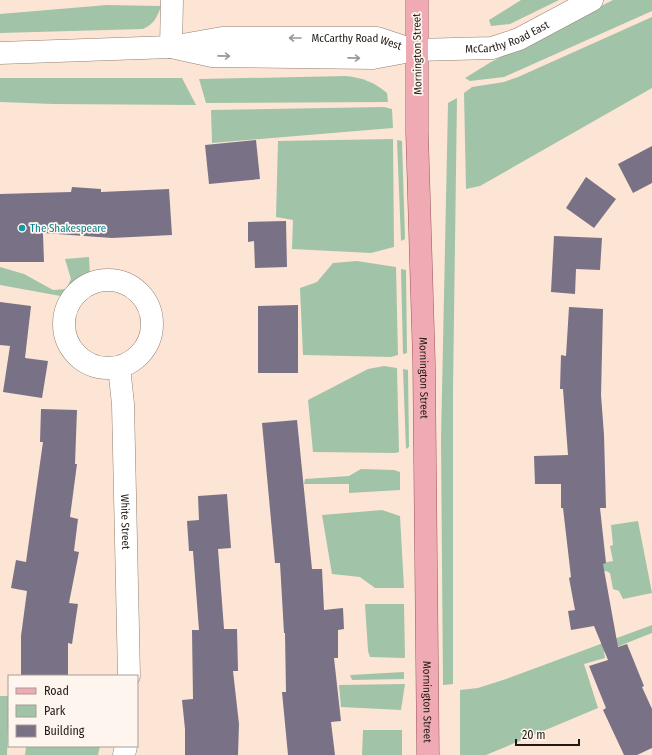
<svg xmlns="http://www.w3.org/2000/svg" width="652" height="755" font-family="'Fira Sans Condensed',sans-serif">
  <rect width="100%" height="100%" fill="#fce5d5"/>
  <g fill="#a1c4a8">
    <polygon points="521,0 559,0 510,24 491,26 489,20"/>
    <polygon points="613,0 652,0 652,11 504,77 470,81 465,78 491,62"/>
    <path d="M107,5L161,6C158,16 154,24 143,29L0,33V14Z"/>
    <polygon points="652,17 652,88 480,186 466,189 464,93 472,87 504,82 518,77"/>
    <path d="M346,76C363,78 374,82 387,93L388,102L206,103L199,79Z"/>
    <polygon points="0,78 182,78 196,105 53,104 0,102"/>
    <polygon points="457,98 453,389 453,684 443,685 441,440 448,103"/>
    <polygon points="384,107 392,109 393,128 212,143 211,110"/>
    <polygon points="393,139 394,247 371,253 292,249 293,220 276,217 278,141"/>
    <polygon points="397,140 402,141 405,239 401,241"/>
    <polygon points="89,257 90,276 78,284 66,297 0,285 0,267 24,274 53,290 66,289 71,279 65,259"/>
    <polygon points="357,261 396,267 398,355 391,357 303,355 300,288 317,282 333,263"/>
    <polygon points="401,269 406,270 407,353 403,354"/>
    <polygon points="384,366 397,368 399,452 395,453 313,452 308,400 368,369"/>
    <polygon points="403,369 408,370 409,447 406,449"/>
    <polygon points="361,469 394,470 400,472 400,490 349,493 349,484 304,484 305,479 349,476"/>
    <polygon points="382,510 400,516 404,588 375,588 360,577 332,574 322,515"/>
    <polygon points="638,521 652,593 623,599 619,591 613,589 610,573 606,571 578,574 577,568 613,561 610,546 613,545 611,525"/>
    <polygon points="365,604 404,604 405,658 370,657 368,651"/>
    <polygon points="652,625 652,633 604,652 605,658 584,664 598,708 486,755 460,755 460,690 478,688 506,679"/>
    <polygon points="404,672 404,679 352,680 350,675"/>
    <polygon points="405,684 401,710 341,707 339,685"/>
    <polygon points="0,696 9,696 7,755 0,755"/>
    <polygon points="363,730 402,730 402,755 362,755"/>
    <polygon points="30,746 100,746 98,755 25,755 26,747"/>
  </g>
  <g fill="#797185">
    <polygon points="256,140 260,179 209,184 205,145"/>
    <polygon points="652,146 652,183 633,193 618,164"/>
    <polygon points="586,177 616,199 594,228 566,208"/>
    <polygon points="72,187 101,189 101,192 169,189 172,235 112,238 43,233 44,262 0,262 0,194 71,192"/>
    <polygon points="286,221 287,267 255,268 254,241 248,242 248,222"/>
    <polygon points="554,236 602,238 600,270 576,269 575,294 551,292"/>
    <polygon points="0,302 31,306 25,358 48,361 42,398 3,392 10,346 0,345"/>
    <polygon points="298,305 298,373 258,373 258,306"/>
    <polygon points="569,307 603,309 601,395 604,435 606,508 600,508 606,563 603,564 618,647 627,644 644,686 642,687 652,709 652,748 637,755 624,755 603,710 606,708 589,666 608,660 594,626 571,630 568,611 575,610 569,578 571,577 563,508 561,508 561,484 535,484 534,456 568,455 563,389 560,389 561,355 566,356"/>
    <polygon points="41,409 77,410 75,464 77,464 70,517 78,519 74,551 79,552 69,603 78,604 72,644 68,643 68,676 21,676 21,636 27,591 11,588 16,560 26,562 43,442 40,442"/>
    <polygon points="297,420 312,569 322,569 324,610 343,608 344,629 338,630 338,658 334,658 341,721 331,722 335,755 288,755 282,692 286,692 285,633 284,633 280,563 275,563 262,423"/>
    <polygon points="227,494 231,548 218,549 224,629 237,629 238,671 233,671 239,724 238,755 185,755 185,729 182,700 193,699 192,630 199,630 193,551 189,551 187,521 199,520 198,496"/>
  </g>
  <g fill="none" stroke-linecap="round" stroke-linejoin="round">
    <g stroke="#937f71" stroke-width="23">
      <g id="minor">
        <path id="s1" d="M171,47L212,56L373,58L416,50L492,48L519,39L592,0"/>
        <polyline points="171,47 172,0"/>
        <path id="s2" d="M0,53L171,47L222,38H377L413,50"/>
        <circle cx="108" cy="324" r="44"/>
        <path id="s3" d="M119,367L123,404L129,676"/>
        <polyline points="124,755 126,746"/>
      </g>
    </g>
    <g stroke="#a0535b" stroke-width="23">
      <g id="major">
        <path id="s4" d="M417,0V132L424,363L428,755"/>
      </g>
    </g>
    <use href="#minor" stroke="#fff" stroke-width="22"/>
    <use href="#major" stroke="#efaab4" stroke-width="22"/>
  </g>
  <defs><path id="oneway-shaft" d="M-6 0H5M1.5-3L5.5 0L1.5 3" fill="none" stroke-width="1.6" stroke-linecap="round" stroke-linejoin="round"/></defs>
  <g stroke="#9b9895">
    <use href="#oneway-shaft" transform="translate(295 38) rotate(180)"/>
    <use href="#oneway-shaft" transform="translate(224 56) rotate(1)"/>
    <use href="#oneway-shaft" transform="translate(354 58) rotate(1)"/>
  </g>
  <circle fill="#0f9aa8" stroke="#fff5ef" stroke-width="1.5" cx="22" cy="228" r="4"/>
  <g text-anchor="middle" stroke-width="3.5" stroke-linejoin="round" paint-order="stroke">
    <g font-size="11" fill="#211913" stroke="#fff5ef">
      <text dy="4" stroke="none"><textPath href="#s1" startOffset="340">McCarthy Road East</textPath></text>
      <text dy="4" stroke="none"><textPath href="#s2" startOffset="358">McCarthy Road West</textPath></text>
      <text transform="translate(417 54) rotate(-91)" y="4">Mornington Street</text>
      <text dy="4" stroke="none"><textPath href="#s4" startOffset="378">Mornington Street</textPath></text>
      <text dy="4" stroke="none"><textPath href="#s3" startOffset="155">White Street</textPath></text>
      <text dy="4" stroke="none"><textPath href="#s4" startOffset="702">Mornington Street</textPath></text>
    </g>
    <g font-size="11" fill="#0d838f" stroke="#fff5ef" text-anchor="start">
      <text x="30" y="232">The Shakespeare</text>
    </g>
  </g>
  <rect x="8" y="675" width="130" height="72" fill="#fff5ef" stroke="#a69d97"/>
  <rect x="16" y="688" width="20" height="6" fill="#efaab4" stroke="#a69d97"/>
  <text x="44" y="695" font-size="12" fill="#211913">Road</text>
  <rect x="16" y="705" width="20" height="12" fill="#a1c4a8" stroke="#a69d97"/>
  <text x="44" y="715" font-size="12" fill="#211913">Park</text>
  <rect x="16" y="725" width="20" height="12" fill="#797185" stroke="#a69d97"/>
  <text x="44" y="735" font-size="12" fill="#211913">Building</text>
  <path d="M516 739v6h63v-6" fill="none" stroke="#211913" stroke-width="2"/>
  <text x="522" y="739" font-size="12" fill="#211913" stroke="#fff5ef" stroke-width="3" paint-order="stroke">20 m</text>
</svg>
